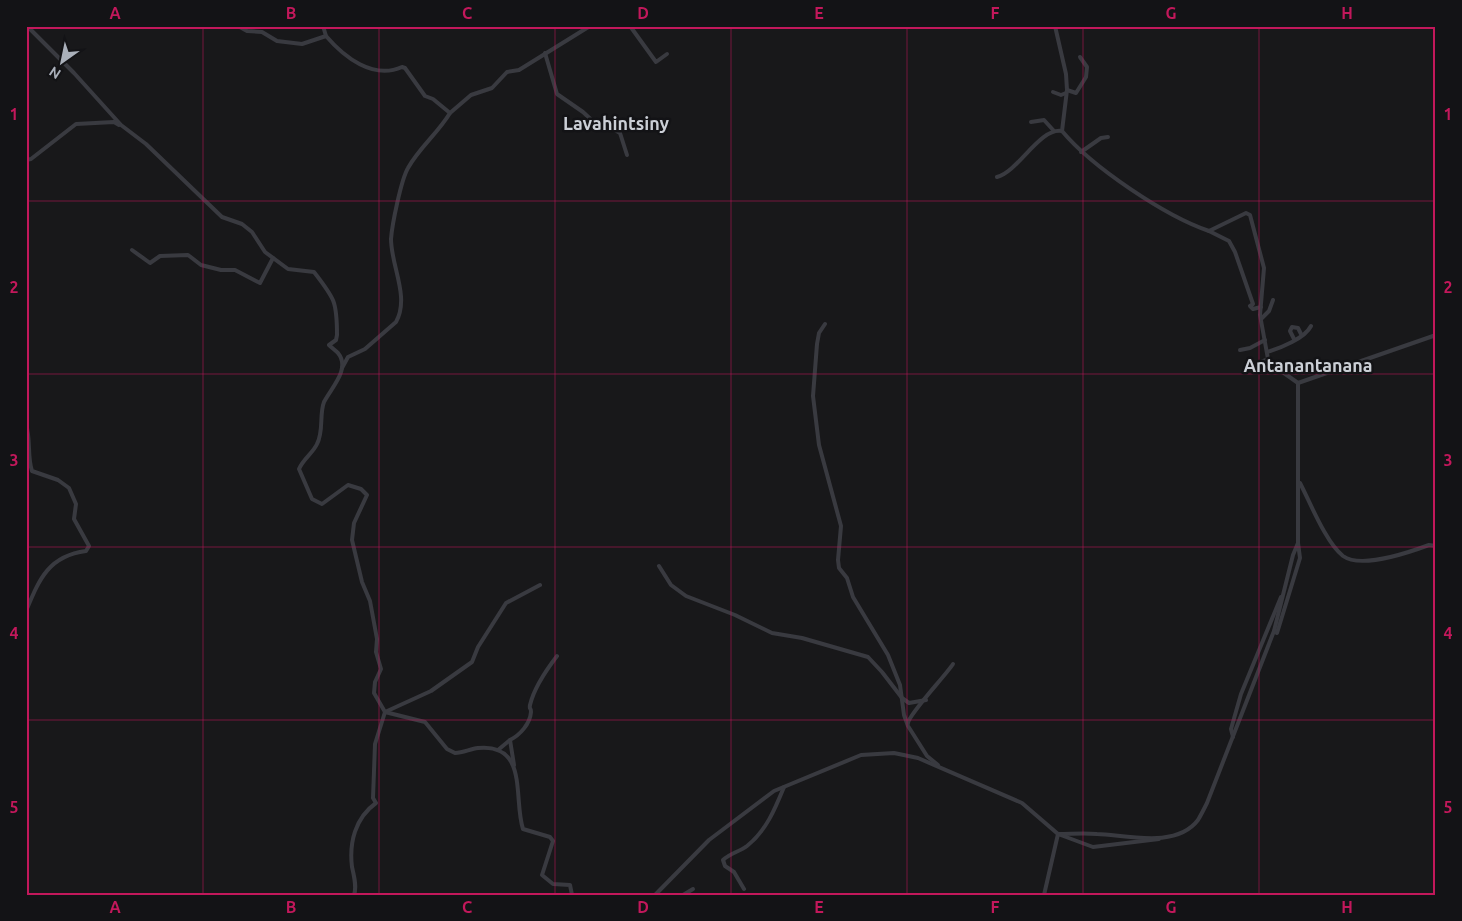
<svg xmlns="http://www.w3.org/2000/svg" width="1462" height="921" font-family="Ubuntu,sans-serif">
  <rect width="100%" height="100%" fill="#18181a"/>
  <g fill="none" stroke-linecap="round" stroke-linejoin="round">
    <g stroke="#393a40" stroke-width="4">
      <path d="M27,26L74,73L121,125L146,144L222,217L242,224L252,232L265,252L288,269L314,272C335,299 337,302 337,335L336,340L329,345C332,348 335,350 338,353C351,369 331,388 324,402C319,415 324,431 317,444C313,453 303,459 299,469L312,499L322,504L348,485L361,489L367,495L354,523L352,540L362,582L370,601L377,639L376,652L381,669L375,682L374,693L385,712L425,722L447,749L455,753C463,753 470,749 478,748C529,743 513,799 523,829L550,837L553,841L542,875L553,884L570,885L572,895"/>
      <polyline points="238,26 247,31 262,32 277,41 302,44 326,36 323,26"/>
      <polyline points="630,26 656,62 667,54"/>
      <path d="M1055,26L1066,74L1067,90L1062,131C1092,167 1165,216 1209,231L1246,213L1250,215L1264,268L1260,315L1268,359L1274,366L1298,383"/>
      <path d="M326,36C344,57 373,80 402,67L405,68L425,96L433,99L450,113L471,95L492,88L507,72L519,70L590,26"/>
      <polyline points="545,53 557,94 583,112 599,127 613,129 620,133 627,155"/>
      <polyline points="1067,90 1076,93 1086,77 1087,67 1080,57"/>
      <polyline points="1053,92 1061,95 1066,93"/>
      <polyline points="1031,122 1044,120 1054,131"/>
      <polyline points="1081,152 1101,138 1108,137"/>
      <polyline points="26,160 31,159 76,124 114,122 119,125"/>
      <path d="M997,177C1018,172 1040,127 1062,131"/>
      <polyline points="1209,231 1229,241 1235,252 1253,304 1250,306 1253,309 1261,307"/>
      <polyline points="132,250 150,263 160,256 188,255 201,265 221,270 235,270 260,283 273,258"/>
      <polyline points="1261,319 1269,311 1273,300"/>
      <polyline points="825,324 819,333 817,344 813,396 819,445 841,526 838,560 839,568 847,578 853,597 888,655 900,685 904,715 908,726 927,756 938,765"/>
      <polyline points="1294,339 1290,331 1292,327 1298,328 1301,334"/>
      <polyline points="1240,350 1250,348 1265,340"/>
      <path d="M1267,352C1281,348 1305,338 1311,326"/>
      <polyline points="1250,366 1268,359"/>
      <path d="M342,368L348,357L365,349L396,322C410,297 391,266 391,239C392,225 401,180 408,168C419,148 438,133 450,113"/>
      <polyline points="1298,383 1436,335"/>
      <path d="M26,424C31,440 27,457 32,471L58,480L69,488L76,504L74,519L89,546L86,551C48,556 39,580 26,611"/>
      <path d="M1300,483C1310,502 1326,543 1343,556C1361,569 1410,552 1429,545L1436,546"/>
      <polyline points="659,566 671,585 686,596 735,615 772,633 802,638 868,657 882,672 902,698 909,703 926,700"/>
      <polyline points="1274,631 1277,633 1300,558 1298,543"/>
      <path d="M908,723C909,714 946,675 953,664"/>
      <polyline points="1233,737 1231,729 1241,694 1281,597"/>
      <polyline points="498,750 510,740"/>
      <path d="M514,765L510,740C520,735 530,724 531,712C531,707 529,710 530,705C534,688 547,669 557,656"/>
      <path d="M744,889L734,872L725,866L723,860C730,853 739,852 747,846C766,831 775,809 784,787"/>
      <path d="M354,895C357,887 354,876 352,867C349,843 355,818 376,803L373,798L375,744L385,712L431,691L472,662L478,647L506,603L540,585"/>
      <path d="M655,895L709,840L774,791L861,755L894,753L918,758L1022,803L1058,834C1071,834 1084,833 1097,834C1126,835 1176,849 1198,820C1201,815 1204,809 1207,803L1274,631L1293,555L1298,543V383"/>
      <polyline points="683,895 693,889"/>
      <polyline points="1044,895 1058,834 1093,847 1159,839"/>
    </g>
  </g>
  <path fill="none" stroke="#c2185b" stroke-width="1" stroke-opacity="0.55" d="M203,26V895M379,26V895M555,26V895M731,26V895M907,26V895M1083,26V895M1259,26V895M26,201H1436M26,374H1436M26,547H1436M26,720H1436"/>
  <g text-anchor="middle" stroke-width="5" stroke-linejoin="round" paint-order="stroke">
    <g font-size="18" font-weight="bold" fill="#cbcfd6" stroke="#131316">
      <text x="616" y="130">Lavahintsiny</text>
      <text x="1308" y="372">Antanantanana</text>
    </g>
  </g>
  <rect width="1462" height="921" fill="none" stroke="#131316" stroke-width="55"/>
  <g transform="translate(62 62) rotate(213)" stroke="#131316" stroke-width="4" paint-order="stroke">
  <path d="M0-4L9 19L0 12L-9 19Z" fill="#aab0ba"/>
  <text y="-8" font-size="14" font-weight="bold" text-anchor="middle" fill="#aab0ba">N</text>
  </g>
  <rect x="28" y="28" width="1406" height="866" fill="none" stroke="#c2185b" stroke-width="2"/>
  <g font-size="16" text-anchor="middle" font-weight="bold" fill="#c2185b">
    <text x="115" y="19">A</text>
    <text x="291" y="19">B</text>
    <text x="467" y="19">C</text>
    <text x="643" y="19">D</text>
    <text x="819" y="19">E</text>
    <text x="995" y="19">F</text>
    <text x="1171" y="19">G</text>
    <text x="1347" y="19">H</text>
    <text x="14" y="120">1</text>
    <text x="1448" y="120">1</text>
    <text x="14" y="293">2</text>
    <text x="1448" y="293">2</text>
    <text x="14" y="466">3</text>
    <text x="1448" y="466">3</text>
    <text x="14" y="639">4</text>
    <text x="1448" y="639">4</text>
    <text x="14" y="813">5</text>
    <text x="1448" y="813">5</text>
    <text x="115" y="913">A</text>
    <text x="291" y="913">B</text>
    <text x="467" y="913">C</text>
    <text x="643" y="913">D</text>
    <text x="819" y="913">E</text>
    <text x="995" y="913">F</text>
    <text x="1171" y="913">G</text>
    <text x="1347" y="913">H</text>
  </g>
</svg>
